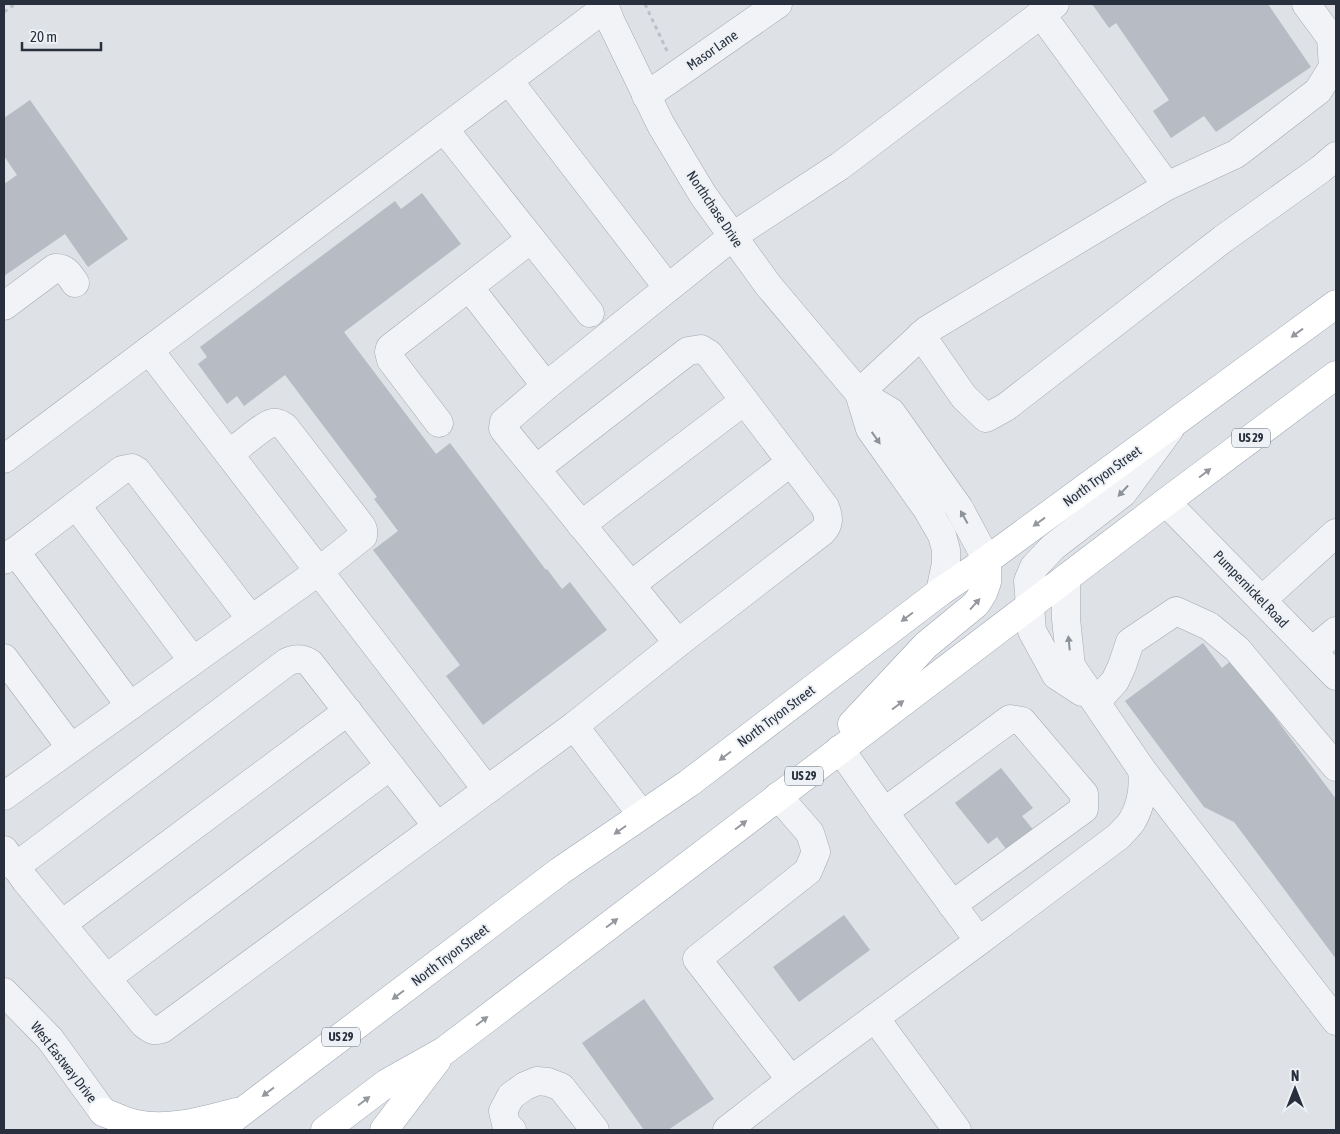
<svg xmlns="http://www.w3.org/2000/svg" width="1340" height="1134" font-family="'Asap Condensed',sans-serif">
  <rect width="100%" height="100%" fill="#dee2e7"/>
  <g fill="#b6bbc4">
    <polygon points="1092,4 1268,4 1311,67 1216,132 1204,116 1171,138 1153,111 1169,100 1116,23 1109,28"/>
    <polygon points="30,100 128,239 88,267 65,234 4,276 4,184 17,175 4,156 4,118"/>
    <polygon points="422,193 461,244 344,332 436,454 450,443 546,570 547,569 562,589 570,582 607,630 483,725 446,676 460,665 373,550 398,531 374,499 377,497 285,375 244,406 237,396 227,404 198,364 207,357 200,347 395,201 401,209"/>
    <polygon points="1203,643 1222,668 1232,660 1336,799 1336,959 1234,822 1204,807 1125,701"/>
    <polygon points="1001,768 1033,808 1022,816 1035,832 1009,853 997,837 988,844 955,803"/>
    <polygon points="844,915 870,950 799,1002 773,967"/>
    <polygon points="644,999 714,1099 668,1130 644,1130 582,1043"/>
  </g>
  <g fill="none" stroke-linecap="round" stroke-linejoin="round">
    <g stroke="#a4a9b1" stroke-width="29">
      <g id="minor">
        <polyline points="604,4 610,20 661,125 703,195 768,285 859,393 891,412 959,508 987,560"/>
        <polyline points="1055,4 1041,14 1167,186"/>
        <polyline points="509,81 668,288"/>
        <polyline points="646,96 778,4"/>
        <polyline points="444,129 590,313"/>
        <polyline points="469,287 546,386"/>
        <path d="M4,306L55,268C66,267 70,276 75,283"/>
        <polyline points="921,335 964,397 986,418 1006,407 1223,239 1321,169 1336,156"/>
        <polyline points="149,350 487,790"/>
        <polyline points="859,393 927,330 1167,186 1236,154 1318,91 1333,67 1331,38 1306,4"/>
        <polyline points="859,393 870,429 927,509 942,535 946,550 946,563 940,592"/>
        <polyline points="439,423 391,360 389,352 390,348 531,239"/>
        <polyline points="4,459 605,8"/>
        <polyline points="1166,502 1336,676"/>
        <polyline points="76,505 193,661"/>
        <polyline points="581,525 744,401"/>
        <polyline points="15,551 130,706"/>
        <polyline points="4,560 122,470 132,468 137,471 251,619"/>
        <polyline points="631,585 791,462"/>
        <polyline points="1262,600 1336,533"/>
        <polyline points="678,643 504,430 503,428 504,422 546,386 733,236 840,166 1041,14"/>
        <polyline points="1312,651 1336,631"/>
        <polyline points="4,658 71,748"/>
        <polyline points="1082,692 1056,675 1032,631 1028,581 1034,567 1053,547 1123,493 1170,429"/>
        <polyline points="1096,702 1115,681 1122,666 1130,642 1176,611 1209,626 1237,649 1336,767"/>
        <polyline points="574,726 642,815"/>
        <polyline points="840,749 884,812 979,941"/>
        <polyline points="1142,770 1336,1021"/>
        <path d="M4,796L319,571L363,536V530L362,527L285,427C281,425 278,422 273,423C264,424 238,448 229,454"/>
        <polyline points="778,796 810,833 816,852 808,871 697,959 791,1080"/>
        <polyline points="884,812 1010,719 1022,721 1084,794 1084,809 952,905"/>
        <path d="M4,850L26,881L144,1024C150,1029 154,1032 162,1029L574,726L678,643L822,532C830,524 829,517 825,507L709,354L701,349L688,351L536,469"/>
        <path d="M15,867L287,662C296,658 302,658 310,663L437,826"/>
        <polyline points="62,924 348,711"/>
        <polyline points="107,978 390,766"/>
        <polyline points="4,992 50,1039 103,1112"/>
        <polyline points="875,1018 957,1130"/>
        <polyline points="512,1130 506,1124 503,1111 511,1096 525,1086 537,1081 548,1082 561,1087 595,1130"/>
        <path d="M727,1130L791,1080L979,941L1119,836C1123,831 1129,826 1132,821C1141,806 1144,787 1142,770L1071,666L1066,619V578"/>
      </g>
    </g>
    <g stroke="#9ea7b2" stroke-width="29">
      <g id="major">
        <polyline points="852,724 926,645 976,604 983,593 987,582 987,560"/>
        <path d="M103,1112C114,1116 125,1122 136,1124C169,1131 205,1120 236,1112"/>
        <polyline points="218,1130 560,871 689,783 940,592 987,560 1336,304"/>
        <polyline points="325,1130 387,1083 444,1051 1166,502 1336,375"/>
        <polyline points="384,1130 437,1060"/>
      </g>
    </g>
    <g stroke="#bdc0c6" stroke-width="3" stroke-dasharray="4 4" stroke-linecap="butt">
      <polyline points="645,4 667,51"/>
      <polyline points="4,12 15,4"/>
    </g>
    <use href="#minor" stroke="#f1f3f6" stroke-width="28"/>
    <use href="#major" stroke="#fff" stroke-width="28"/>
  </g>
  <defs><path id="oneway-solid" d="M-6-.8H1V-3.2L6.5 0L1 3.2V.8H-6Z" transform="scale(1.25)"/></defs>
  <g fill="#94989e">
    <use href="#oneway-solid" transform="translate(1297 333) rotate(144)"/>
    <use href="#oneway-solid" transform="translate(1205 473) rotate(-37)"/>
    <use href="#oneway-solid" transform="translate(1039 522) rotate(144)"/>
    <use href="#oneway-solid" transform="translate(975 604) rotate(-48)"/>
    <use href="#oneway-solid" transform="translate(907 617) rotate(143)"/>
    <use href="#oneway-solid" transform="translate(898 705) rotate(-37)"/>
    <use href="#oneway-solid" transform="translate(725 756) rotate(143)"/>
    <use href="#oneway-solid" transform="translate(741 825) rotate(-37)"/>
    <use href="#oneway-solid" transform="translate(620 830) rotate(145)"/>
    <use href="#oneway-solid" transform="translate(612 923) rotate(-37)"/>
    <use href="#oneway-solid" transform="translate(398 995) rotate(143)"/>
    <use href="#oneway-solid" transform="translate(482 1021) rotate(-37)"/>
    <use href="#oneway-solid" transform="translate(268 1092) rotate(143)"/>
    <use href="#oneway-solid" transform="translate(364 1101) rotate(-37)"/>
  </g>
  <g fill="#8c929a">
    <use href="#oneway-solid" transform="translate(876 438) rotate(55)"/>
    <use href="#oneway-solid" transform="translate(1123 491) rotate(133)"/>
    <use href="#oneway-solid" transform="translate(964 517) rotate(-119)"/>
    <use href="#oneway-solid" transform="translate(1069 643) rotate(-96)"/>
  </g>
  <g text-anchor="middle" stroke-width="4" stroke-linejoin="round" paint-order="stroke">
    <g fill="#edf1f5" stroke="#636a74" stroke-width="1">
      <rect x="1232" y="428.5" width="38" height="19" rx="4"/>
      <rect x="785" y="766.5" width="38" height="19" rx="4"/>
      <rect x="322" y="1027.5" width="38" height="19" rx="4"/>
    </g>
    <g font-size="12" font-weight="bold" fill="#28303d">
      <text x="1251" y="442">US 29</text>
      <text x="804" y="780">US 29</text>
      <text x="341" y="1041">US 29</text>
    </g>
    <g font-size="14" fill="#28303d" stroke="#edf1f5">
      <text transform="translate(712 50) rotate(-35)" y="5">Masor Lane</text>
      <text transform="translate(715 209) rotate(56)" y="5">Northchase Drive</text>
      <text transform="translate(1102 476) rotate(-36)" y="5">North Tryon Street</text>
      <text transform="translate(1251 589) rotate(46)" y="5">Pumpernickel Road</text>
      <text transform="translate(776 716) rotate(-37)" y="5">North Tryon Street</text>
      <text transform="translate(450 955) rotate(-37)" y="5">North Tryon Street</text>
      <text transform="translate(64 1062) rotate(52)" y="5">West Eastway Drive</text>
    </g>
  </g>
  <rect width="1340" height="1134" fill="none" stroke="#28303d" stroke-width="10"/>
  <g transform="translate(1295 1089)" stroke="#edf1f5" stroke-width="4" paint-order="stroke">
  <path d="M0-4L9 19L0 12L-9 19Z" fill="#28303d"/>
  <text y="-8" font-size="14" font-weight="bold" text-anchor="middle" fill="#28303d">N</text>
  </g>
  <path d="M22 42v8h79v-8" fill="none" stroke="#28303d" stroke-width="2.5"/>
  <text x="30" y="42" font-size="15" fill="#28303d" stroke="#edf1f5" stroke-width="4" paint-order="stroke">20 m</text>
</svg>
